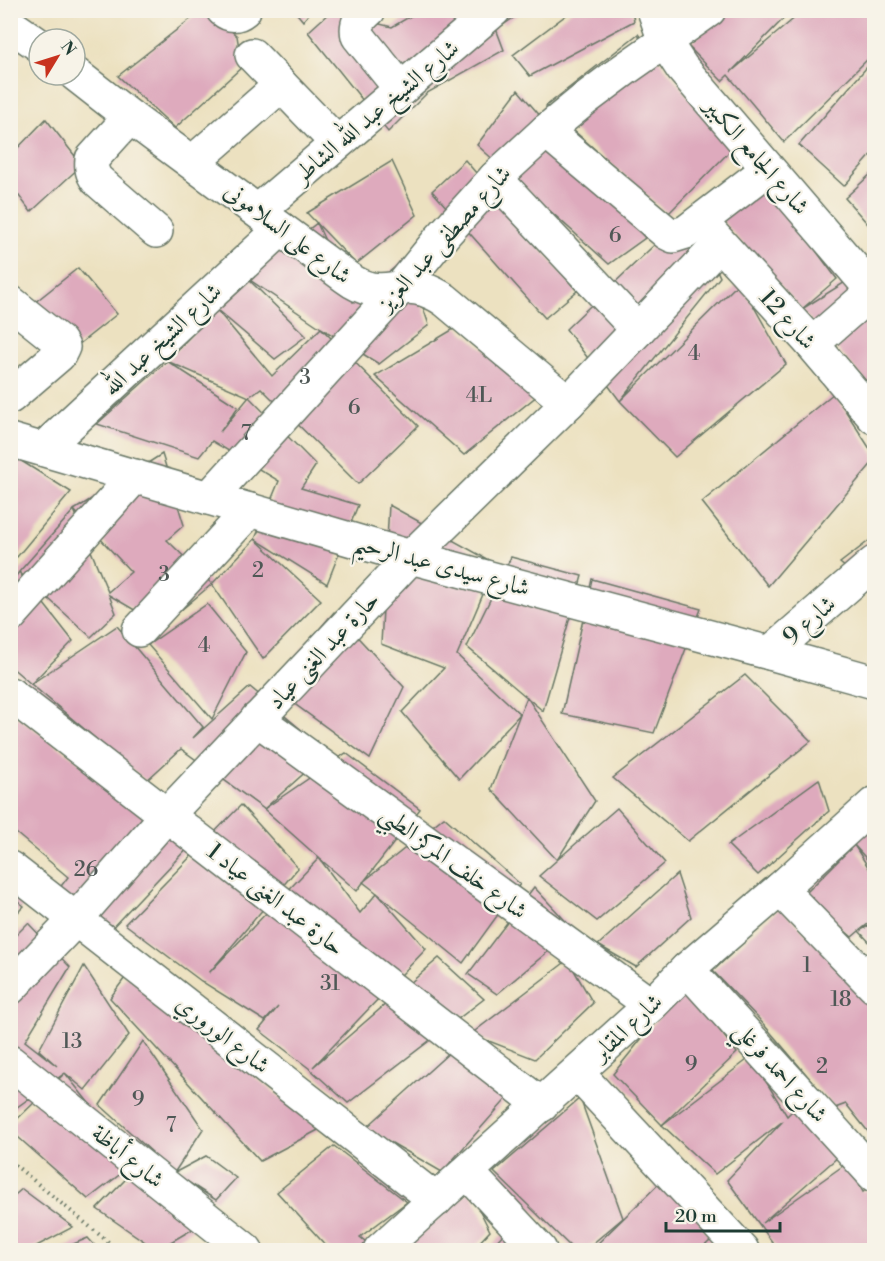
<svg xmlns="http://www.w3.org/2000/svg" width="885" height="1261" font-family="'Libre Bodoni',Amiri,serif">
  <rect width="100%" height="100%" fill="#f7f3e8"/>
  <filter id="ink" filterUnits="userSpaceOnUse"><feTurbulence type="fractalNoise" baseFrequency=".0167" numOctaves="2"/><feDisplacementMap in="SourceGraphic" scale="12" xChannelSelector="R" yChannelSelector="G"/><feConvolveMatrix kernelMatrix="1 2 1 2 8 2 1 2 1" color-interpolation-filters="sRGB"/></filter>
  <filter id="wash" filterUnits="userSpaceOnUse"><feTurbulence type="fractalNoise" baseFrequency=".008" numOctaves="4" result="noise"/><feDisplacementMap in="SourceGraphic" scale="24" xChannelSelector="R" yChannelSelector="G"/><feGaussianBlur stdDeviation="1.35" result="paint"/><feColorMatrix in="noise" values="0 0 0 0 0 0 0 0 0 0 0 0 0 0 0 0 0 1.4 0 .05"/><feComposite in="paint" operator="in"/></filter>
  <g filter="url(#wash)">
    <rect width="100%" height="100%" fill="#ece1c0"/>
    <g id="blocks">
      <g fill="#deaabd">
        <polygon points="202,10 207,10 237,36 242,67 175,128 118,76"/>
        <polygon points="294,10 312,10 303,21"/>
        <polygon points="421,10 489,10 504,50 427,93 388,132 308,32 330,12 392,27"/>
        <polygon points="499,10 525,10 503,25"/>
        <polygon points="573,10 632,10 634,21 530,76 513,55"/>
        <polygon points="727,10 792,10 731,72 804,10 874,10 874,53 784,142 728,75 722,81 688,46"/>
        <polygon points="638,34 731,150 668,214 546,106"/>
        <polygon points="874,59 874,152 844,186 799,145"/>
        <polygon points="518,90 645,238 609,264 477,145"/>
        <polygon points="46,119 82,165 31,212 10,184 10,156"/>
        <polygon points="465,160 577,291 545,318 432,191"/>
        <polygon points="392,161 417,215 356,264 307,213"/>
        <polygon points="874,171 874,231 845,198"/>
        <polygon points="765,182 837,279 802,309 874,264 874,390 719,217"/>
        <polygon points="690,211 720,277 620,401 740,282 786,364 675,457 620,401 566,329"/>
        <polygon points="317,223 353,302 406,258 429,325 379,364 321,328 418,426 358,484 261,388 249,397 167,361 238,407 220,432 249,397 316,465 301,488 358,505 327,584 255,539 279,481 212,441 199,457 97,424 167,361 216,309 272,376 321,328 247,278"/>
        <polygon points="78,268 117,314 73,349 29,307"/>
        <polygon points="247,278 306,336 275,359 216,309"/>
        <polygon points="457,327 538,395 464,455 375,376"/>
        <polygon points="834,393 874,455 874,461 768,586 702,502"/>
        <polygon points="10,454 71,492 17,557 10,551"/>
        <polygon points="162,454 184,525 167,540 212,584 255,539 321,600 263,659 212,584 162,626 109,595 116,613 91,637 19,572 73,641 31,684 10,666 10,584 19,572 74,510 108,592 131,572 74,510"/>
        <polygon points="389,505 496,564 457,655 520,714 527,697 595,801 557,860 617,808 665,863 597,921 539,876 557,860 491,789 520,714 459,779 402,712 444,668 381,644"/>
        <polygon points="874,537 874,591 840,563"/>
        <polygon points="511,557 582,576 543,711 467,647"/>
        <polygon points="592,579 701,609 654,733 562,714"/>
        <polygon points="207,604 246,652 212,719 148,645"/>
        <polygon points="334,612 404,687 370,759 270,686"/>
        <polygon points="117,626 203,727 193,738 250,687 328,752 264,809 181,749 146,781 31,684"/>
        <polygon points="745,675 811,741 688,841 613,778"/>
        <polygon points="17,717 192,843 107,933 55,894 68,877 10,828 10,724"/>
        <polygon points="346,753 420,809 362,884 357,891 319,858 360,913 377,893 363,882 444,817 520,884 463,963 377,893 426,949 313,1067 439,958 484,999 348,1103 310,1069 259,1030 278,1007 265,1021 201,981 125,924 241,805 298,868 209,973 319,858 264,809"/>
        <polygon points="819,779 829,811 758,875 728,845"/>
        <polygon points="874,817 874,867 854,845 874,876 874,919 859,931 874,923 874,947 859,931 852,937 804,895 854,845"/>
        <polygon points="677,874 691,917 636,967 598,945"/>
        <polygon points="534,887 574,930 497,994 468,974"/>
        <polygon points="10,895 24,906 10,920"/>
        <polygon points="780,908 832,958 874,1006 874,1139 846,1104 835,1108 759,1019 713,971"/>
        <polygon points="28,923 70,967 25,1041 57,1066 39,1050 84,966 129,1035 85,1090 65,1073 136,1162 88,1199 10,1130 10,1126 65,1073 10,1112 10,941"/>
        <polygon points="568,960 593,1003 535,1059 471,1034"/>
        <polygon points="127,975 320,1129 260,1161 110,998"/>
        <polygon points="685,985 737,1053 662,1125 613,1074"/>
        <polygon points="143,1041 203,1129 174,1173 206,1156 236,1178 216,1200 174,1173 217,1215 157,1250 97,1209 152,1152 100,1105"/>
        <polygon points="450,1052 510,1095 442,1172 366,1128"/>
        <polygon points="751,1057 787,1116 796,1107 838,1157 762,1223 847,1163 863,1192 871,1185 874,1189 874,1250 778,1250 727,1180 783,1121 715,1174 662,1125"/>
        <polygon points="580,1098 623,1218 585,1250 574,1250 494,1172"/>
        <polygon points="334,1146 407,1202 360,1237 376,1250 330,1250 277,1192"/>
        <polygon points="670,1173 711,1240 700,1250 591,1250"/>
        <polygon points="22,1189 73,1227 29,1250 10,1250 10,1199"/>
        <polygon points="470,1191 490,1231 472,1250 402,1250"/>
        <polygon points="514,1223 527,1250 488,1250"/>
        <polygon points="88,1238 99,1250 59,1250"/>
      </g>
    </g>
  </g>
  <g filter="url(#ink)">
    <use href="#blocks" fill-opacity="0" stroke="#677665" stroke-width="1.5"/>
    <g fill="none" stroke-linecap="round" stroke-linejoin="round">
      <g stroke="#677665" stroke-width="36">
        <g id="minor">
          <path d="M223,10C230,16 237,16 244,10"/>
          <path d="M369,10C360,18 355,24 358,36L401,89"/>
          <polyline points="654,10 665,42 682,68 874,292"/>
          <polyline points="10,25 39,45"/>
          <polyline points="252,55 337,143"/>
          <path d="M75,74L130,117L346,277C354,283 361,287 371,289C381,291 390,289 400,288C417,285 431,291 445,300L568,403"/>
          <path d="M130,117L92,159C91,168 92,173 97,180L156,231"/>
          <polyline points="546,131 667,233 673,236 686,232 768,169"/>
          <polyline points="193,162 281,85"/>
          <polyline points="495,178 638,330"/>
          <polyline points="258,211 494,10"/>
          <polyline points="706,228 812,344 874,417"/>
          <polyline points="10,302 60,342 63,347 59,355 10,397"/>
          <polyline points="812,344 873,291"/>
          <polyline points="43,449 281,229"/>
          <polyline points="209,498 401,287 439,240 495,178 546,131 585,99 625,69 709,10"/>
          <polyline points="10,616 135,476"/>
          <polyline points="139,630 250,510"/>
          <polyline points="770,653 874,563"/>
          <polyline points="10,694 542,1105"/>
          <polyline points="257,719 651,1005"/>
          <polyline points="10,868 436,1200"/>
          <polyline points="780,889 874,986"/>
          <polyline points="687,969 874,1175"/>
          <polyline points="10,988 76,919 167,815 411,557 568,403 720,244"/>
          <polyline points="10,1062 246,1250"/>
          <polyline points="577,1073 742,1250"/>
          <polyline points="467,1172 540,1250"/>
          <polyline points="380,1250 651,1005 687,969 780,889 874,804"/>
        </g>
      </g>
      <g stroke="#677665" stroke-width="36">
        <polyline id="major" points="10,440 411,557 770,653 874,682"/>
      </g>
      <polyline stroke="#677665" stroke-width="4" stroke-dasharray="1.5 4.5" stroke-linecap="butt" points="10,1161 118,1250"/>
      <use href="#minor" stroke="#fff" stroke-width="33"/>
      <use href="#major" stroke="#fff" stroke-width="33"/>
    </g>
  </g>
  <g text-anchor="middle" stroke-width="4.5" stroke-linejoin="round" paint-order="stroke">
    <g font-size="21" fill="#4f5856">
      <text x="615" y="242">6</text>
      <text x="694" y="360">4</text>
      <text x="305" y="384">3</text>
      <text x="479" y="402">4L</text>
      <text x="354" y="414">6</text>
      <text x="246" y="440">7</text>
      <text x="258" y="577">2</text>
      <text x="164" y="581">3</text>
      <text x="204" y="652">4</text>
      <text x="86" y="876">26</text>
      <text x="807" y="972">1</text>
      <text x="330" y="990">31</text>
      <text x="841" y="1006">18</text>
      <text x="72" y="1048">13</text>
      <text x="691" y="1071">9</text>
      <text x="822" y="1073">2</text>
      <text x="138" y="1106">9</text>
      <text x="171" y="1132">7</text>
    </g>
    <g font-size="24" fill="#1f3d34" stroke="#f7f3e8">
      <text transform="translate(376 111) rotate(-40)" y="8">شارع الشيخ عبد الله الشاطر</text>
      <text transform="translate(757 156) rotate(49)" y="8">شارع الجامع الكبير</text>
      <text transform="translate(288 233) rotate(37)" y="8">شارع على السلامونى</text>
      <text transform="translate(444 238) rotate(-48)" y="8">شارع مصطفى عبد العزيز</text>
      <text transform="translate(788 319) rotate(48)" y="8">شارع 12</text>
      <text transform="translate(162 339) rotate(-43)" y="8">شارع الشيخ عبد الله</text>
      <text transform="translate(442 565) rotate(15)" y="8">شارع سيدى عبد الرحيم</text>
      <text transform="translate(809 620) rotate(-41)" y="8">شارع 9</text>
      <text transform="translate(323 650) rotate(-47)" y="8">حارة عبد الغنى عياد</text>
      <text transform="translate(454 862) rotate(36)" y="8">شارع خلف المركز الطبي</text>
      <text transform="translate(276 899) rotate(38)" y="8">حارة عبد الغنى عياد 1</text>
      <text transform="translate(627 1027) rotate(-43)" y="8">شارع المقابر</text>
      <text transform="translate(223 1034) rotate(38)" y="8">شارع الوروري</text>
      <text transform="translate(781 1072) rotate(48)" y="8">شارع احمد فرغلي</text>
      <text transform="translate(128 1156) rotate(39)" y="8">شارع أباظة</text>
    </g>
  </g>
  <rect width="885" height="1261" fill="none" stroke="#f7f3e8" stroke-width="36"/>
  <g transform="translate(57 57) rotate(52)"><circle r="28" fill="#f7f3e8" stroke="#a1aaa0" stroke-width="1.5"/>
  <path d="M0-4.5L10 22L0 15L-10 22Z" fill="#c8321e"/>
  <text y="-9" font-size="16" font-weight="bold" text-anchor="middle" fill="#1f3d34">N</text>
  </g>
  <path d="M666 1222v9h114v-9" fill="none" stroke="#1f3d34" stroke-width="3"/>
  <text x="675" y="1222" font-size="18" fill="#1f3d34" stroke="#f7f3e8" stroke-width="4.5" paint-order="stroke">20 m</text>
</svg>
